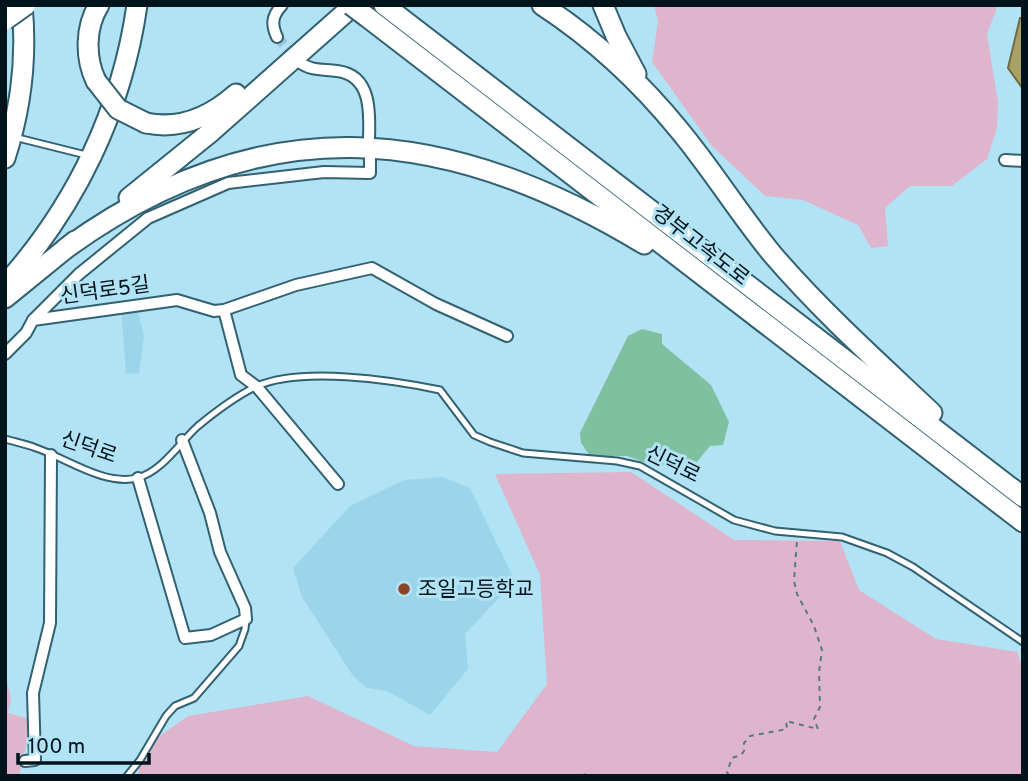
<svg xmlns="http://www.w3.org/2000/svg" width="1028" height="781" font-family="Overpass,'Noto Sans KR',sans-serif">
  <rect width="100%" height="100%" fill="#b1e3f5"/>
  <g fill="#9cd5ea">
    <polygon points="136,305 144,336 139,373 126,374 121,307"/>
    <polygon points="443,477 470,488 515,581 465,634 468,669 430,715 387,691 367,688 353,676 302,597 293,568 350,506 404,480"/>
  </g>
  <g fill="#deb5cd">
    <polygon points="654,5 998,5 987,34 998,102 997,128 987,159 952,186 910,186 885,208 888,246 871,248 858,225 803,200 765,196 712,146 652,62 658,21"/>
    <polygon points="631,472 734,540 840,541 859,590 936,639 1017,652 1023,669 1023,776 138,776 141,749 188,716 308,696 414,746 497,752 547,684 540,575 495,474"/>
    <polygon points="5,672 11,699 8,713 32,720 19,776 5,776"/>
  </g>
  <polygon fill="#7fc0a0" points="642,329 662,334 662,344 711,385 729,422 723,445 710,446 696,463 655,466 627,456 590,456 581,443 580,433 628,336"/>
  <polygon fill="#a9a266" stroke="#6f6b43" stroke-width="2" points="1020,18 1023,18 1023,89 1008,68"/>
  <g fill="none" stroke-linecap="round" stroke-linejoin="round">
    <polyline stroke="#97c4d4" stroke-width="10" stroke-dasharray="10 5" stroke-linecap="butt" points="277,37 297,60"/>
    <g stroke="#326171" stroke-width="9">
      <g id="service">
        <polyline points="14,137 86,155"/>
        <path d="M5,439C15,442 26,444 36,448C66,458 104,486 137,478C162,472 180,442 198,426C215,412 235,397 255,387C300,366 392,380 440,390L474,435L490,442L523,453L617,461L640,466L734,520L775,531L842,537L887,553L913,567L1023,642"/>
        <polyline points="127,776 140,760 166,716 175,706 194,698 239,646 245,629 246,619"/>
      </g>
    </g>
    <g stroke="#326171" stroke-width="14">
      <g id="minor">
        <path d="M277,37C271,24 272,16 282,5"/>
        <path d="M299,62C311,71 322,69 337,71C371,75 370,111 369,138"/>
        <polyline points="1005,160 1023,161"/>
        <polyline points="224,310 241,375 257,387 338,484"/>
        <polyline points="33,320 79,274 148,218 228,183 324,172 370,173 370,158"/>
        <polyline points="5,354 26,333 33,320 177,300 214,311 224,310 296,285 372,268 436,304 507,336"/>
        <polyline points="138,478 185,638 211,635 246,619 245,608 220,552 210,513 182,440"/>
        <polyline points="25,761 35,760 33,693 50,623 51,455"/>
      </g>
    </g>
    <g stroke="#326171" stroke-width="23">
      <g id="motorway">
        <polyline points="384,5 1023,497"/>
        <path d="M542,5C594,39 641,83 680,131C713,171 740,215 773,255C822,312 878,362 932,413"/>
        <polyline points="603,5 616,36 636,74"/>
        <polyline points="367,17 1023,522"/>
        <path d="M96,81C85,58 85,27 99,5"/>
        <path d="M146,123C180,130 210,117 236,94"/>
        <path d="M5,158C21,109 27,56 22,5"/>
        <polyline points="129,198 212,131 354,5"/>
        <path d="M65,249C260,107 443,122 644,244"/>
        <path d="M5,285C76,206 122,110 137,5"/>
        <polyline points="5,298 75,241"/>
      </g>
    </g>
    <g stroke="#587986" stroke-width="2" stroke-dasharray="5 5" stroke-linecap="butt">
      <polyline points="581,776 586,774 593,776"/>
      <polyline points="729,776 727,772 732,758 741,755 744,751 744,743 750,736 787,729 786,721 818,729 814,719 820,707 819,672 822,650 814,626 797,594 794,581 797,540"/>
    </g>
    <use href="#service" stroke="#fff" stroke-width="5"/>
    <use href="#minor" stroke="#fff" stroke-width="10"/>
    <use href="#motorway" stroke="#fff" stroke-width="19"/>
    <g stroke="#326171" stroke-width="23" stroke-linecap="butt">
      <g id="motorway-bridge">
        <polyline points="351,5 367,17"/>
        <polyline points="5,20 26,5"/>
        <polyline points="96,81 118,109 146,123"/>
      </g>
    </g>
    <use href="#motorway-bridge" stroke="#fff" stroke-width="19"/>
  </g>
  <circle fill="#8b4324" stroke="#b1e3f5" stroke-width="2.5" cx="404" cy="589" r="7"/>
  <g text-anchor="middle" stroke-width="6" stroke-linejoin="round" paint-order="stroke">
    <g font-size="21" fill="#02141b" stroke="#b1e3f5">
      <text transform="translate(701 245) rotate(38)" y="7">경부고속도로</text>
      <text transform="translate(105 290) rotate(-8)" y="7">신덕로5길</text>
      <text transform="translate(89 447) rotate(19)" y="7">신덕로</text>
      <text transform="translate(673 464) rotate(26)" y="7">신덕로</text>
    </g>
    <g font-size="21" fill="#02141b" stroke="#b1e3f5" text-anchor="start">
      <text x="418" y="596">조일고등학교</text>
    </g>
  </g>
  <rect width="1028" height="781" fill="none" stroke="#02141b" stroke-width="14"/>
  <path d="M18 753v10h131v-10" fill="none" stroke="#02141b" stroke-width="3.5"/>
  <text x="28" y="753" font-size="21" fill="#02141b" stroke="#b1e3f5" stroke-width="5" paint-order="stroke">100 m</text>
</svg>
